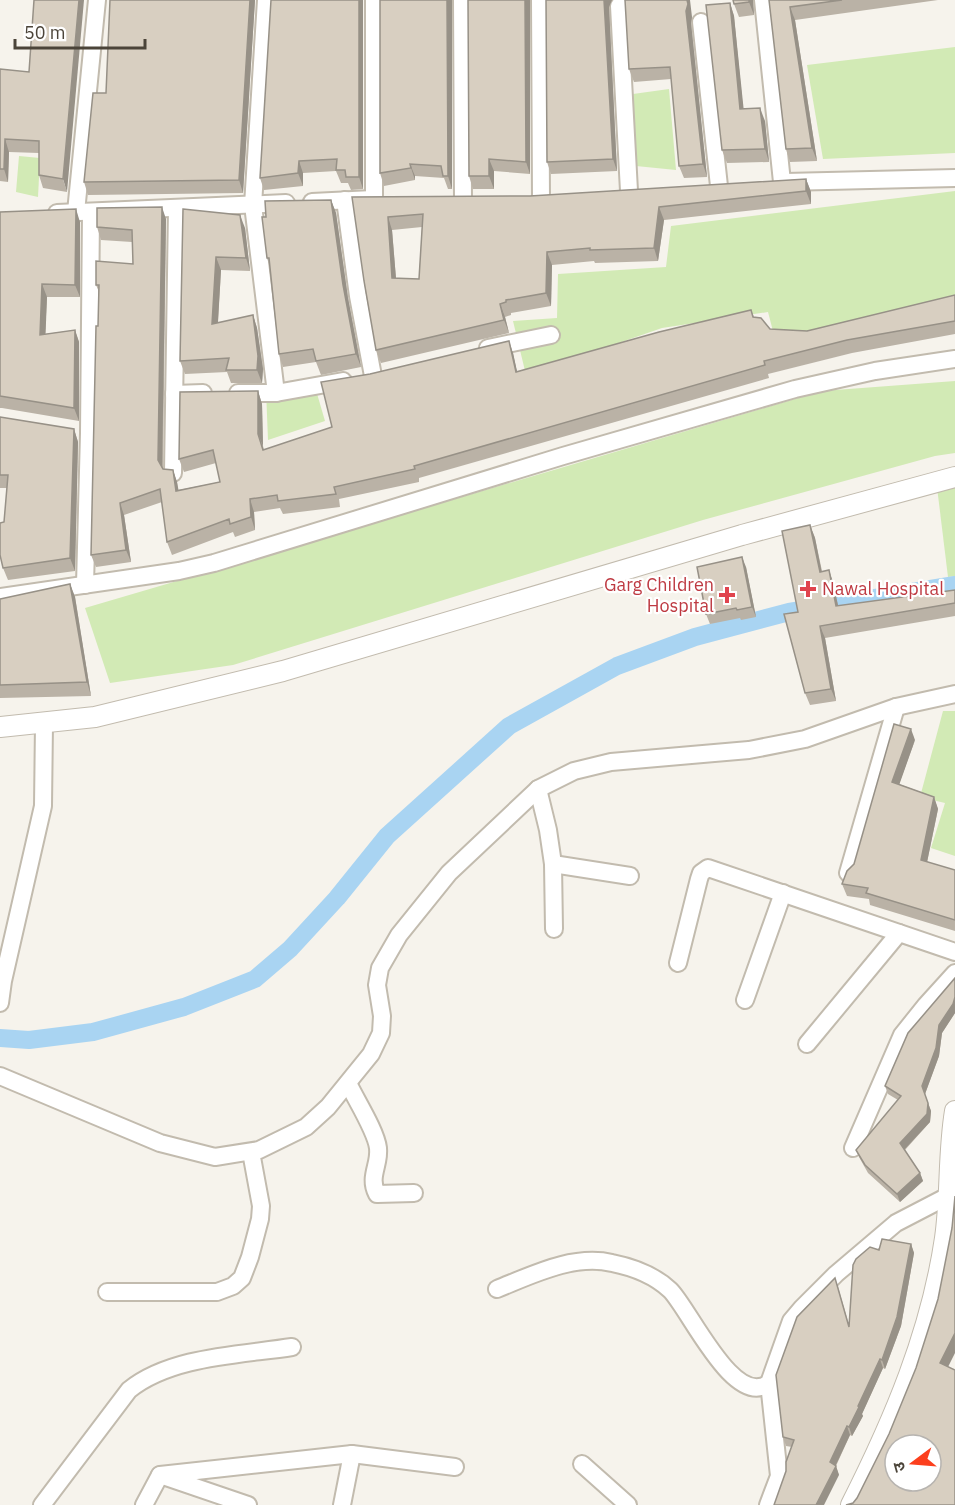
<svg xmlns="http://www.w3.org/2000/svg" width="955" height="1505" font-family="'IBM Plex Sans','Noto Sans Devanagari',sans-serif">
  <rect width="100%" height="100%" fill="#f6f3ec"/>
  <g fill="#d2eab5">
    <polygon points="955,47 955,153 823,159 807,65"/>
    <polygon points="669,89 676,170 636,166 633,94"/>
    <polygon points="19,156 40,158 38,197 16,192"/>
    <polygon points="955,191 955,301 805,337 774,335 768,312 662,328 526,375 513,321 557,318 558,274 666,267 671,226"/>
    <polygon points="313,380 325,421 268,440 266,390"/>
    <polygon points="955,381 955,453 935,456 703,520 233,665 110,683 85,608 822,391"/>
    <polygon points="955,477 955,576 948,577 936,479"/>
    <polygon points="943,711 955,711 955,856 931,848 945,803 920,797"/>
  </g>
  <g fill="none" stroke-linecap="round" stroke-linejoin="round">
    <polyline stroke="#a9d4f2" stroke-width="18" points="0,1038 29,1040 93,1032 184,1007 255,979 290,949 337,898 387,836 509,726 617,666 695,637 789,612 955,585"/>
    <g stroke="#c2bbae" stroke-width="20">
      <g id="minor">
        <polyline points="266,0 253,205 276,393"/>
        <polyline points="374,0 374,199"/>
        <polyline points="462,0 463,200"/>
        <polyline points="540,0 541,198"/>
        <polyline points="763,0 782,182"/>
        <polyline points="619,6 629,191"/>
        <polyline points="701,22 719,186"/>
        <polyline points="785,182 955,178"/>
        <polyline points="345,200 358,296 373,376"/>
        <polyline points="312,202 373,199"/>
        <polyline points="76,212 97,0"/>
        <polyline points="57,213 286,203"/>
        <polyline points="488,348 551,335"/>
        <polyline points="238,393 276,393 343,381"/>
        <polyline points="174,394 203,393"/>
        <polyline points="173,473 177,208"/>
        <polyline points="85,585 89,433 91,212"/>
        <polyline points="0,597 179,571 214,563 563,456 795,389 875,371 955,359"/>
        <polyline points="538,789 548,830 553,864 554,929"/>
        <polyline points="553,864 630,876"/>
        <polyline points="848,873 896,707"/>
        <polyline points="678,963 699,879 701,873 708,868 955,952"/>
        <polyline points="745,1000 783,893"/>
        <polyline points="0,1003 3,981 43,806 44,724"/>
        <polyline points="807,1044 899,933"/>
        <polyline points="0,1076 160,1143 215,1157 259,1150 306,1127 328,1107 371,1054 381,1033 382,1016 377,985 380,968 399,935 449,873 538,789 574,771 611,762 749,750 805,739 896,707 955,694"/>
        <path d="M348,1083C356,1100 376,1131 378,1148C380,1165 368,1177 377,1194L414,1193"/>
        <polyline points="853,1148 902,1035 926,1005 955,973"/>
        <path d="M497,1289C532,1275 573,1254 612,1263C632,1267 654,1275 670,1290C689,1308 734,1410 769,1383L791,1321L802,1308L836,1274L896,1223L950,1195"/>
        <polyline points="107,1292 217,1292 233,1286 242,1278 250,1257 260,1219 261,1206 251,1152"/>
        <polyline points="582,1464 628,1505"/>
        <polyline points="160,1475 352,1454 455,1467"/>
        <path d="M42,1505L129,1390C171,1356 241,1355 292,1347"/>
        <polyline points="144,1505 160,1475 248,1505"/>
        <polyline points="342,1505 352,1454"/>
        <polyline points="768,1505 779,1476 769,1383"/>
      </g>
    </g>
    <g stroke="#c2bbae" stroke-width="22">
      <g id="tertiary">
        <polyline points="0,727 95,717 283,671 742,535 955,477"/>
        <path d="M851,1505C894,1420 931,1333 945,1238C951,1196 948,1153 955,1111"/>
      </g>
    </g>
    <use href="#minor" stroke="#fff" stroke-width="16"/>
    <use href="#tertiary" stroke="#fff" stroke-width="20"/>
  </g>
  <g fill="#bab2a6" fill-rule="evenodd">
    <polygon points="255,0 243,193 88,195 84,182 106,93"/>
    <polygon points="363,0 363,189 351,190 348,183 341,183 336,171 303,173 303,186 264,190 260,178"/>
    <polygon points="380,0 452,0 452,189 448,189 444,178 415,176 415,180 384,186 380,173"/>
    <polygon points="530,0 530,174 494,171 494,189 473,189 469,176"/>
    <polygon points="546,0 612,0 609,7 617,171 551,174 547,162"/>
    <polygon points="753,0 754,15 739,17 734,4"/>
    <polygon points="769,0 938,0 795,20 817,161 790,162 786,149"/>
    <polygon points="730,3 734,16 743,109 765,121 769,162 727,163 722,150"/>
    <polygon points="692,17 691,23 707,177 684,178 679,166 671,79 634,82 629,69"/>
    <polygon points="0,69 29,72 67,192 43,188 39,175 39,153 9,152 8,182 0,181"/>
    <path d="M806,179L811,192V204L664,220L658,261L595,263L594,261L552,265L551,306L511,313V315L505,317L509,333L381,363L376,350L352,197L530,196ZM422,227L419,279L396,278L392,230Z"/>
    <polygon points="331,200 336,213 348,298 361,367 321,375 316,362 283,367 279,354 270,266 267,258 266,217"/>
    <polygon points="183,209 245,228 250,271 221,270 218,323 253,315 257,328 263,369 262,383 231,383 227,372 185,374 180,361"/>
    <polygon points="0,212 80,222 80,297 47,297 45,334 75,330 79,342 79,421 2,408 0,408"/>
    <polygon points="166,219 163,469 173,470 177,482 178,490 220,482 216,463 184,472 179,459 258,391 262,404 263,446 264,450 332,427 513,353 517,372 751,310 754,317 770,329 807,331 955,295 955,334 852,353 768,374 769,378 419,478 419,482 339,499 340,507 283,514 280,508 254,512 255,530 235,537 233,532 172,555 167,542 162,502 124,515 131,562 96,567 91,555 98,326 99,292 96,285 133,264 132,242 101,240 97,227"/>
    <polygon points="0,417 74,429 78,442 75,571 8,580 3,568 4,522 7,488 0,488"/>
    <polygon points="810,525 815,538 822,571 833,582 838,606 955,590 955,616 825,638 836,701 810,705 805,693 798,612"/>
    <polygon points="746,567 756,617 741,620 740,618 710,624 706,614"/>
    <polygon points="70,584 75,597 91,696 0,698 0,599"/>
    <polygon points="915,740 899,784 934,797 938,809 927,862 955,870 955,931 870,905 869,899 847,896 842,884 854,864"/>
    <polygon points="955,978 955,1013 942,1033 939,1056 925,1094 931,1111 930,1122 905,1150 920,1173 923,1181 900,1202 868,1173 859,1157 856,1150 898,1100 888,1094 885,1086"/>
    <polygon points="911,1244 914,1253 901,1326 885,1369 883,1368 862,1414 863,1416 852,1436 850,1435 836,1466 839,1475 786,1471 792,1447 786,1446 783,1437 838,1287 849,1325 879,1250"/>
  </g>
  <g fill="#979187">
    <polygon points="79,0 84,0 67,192 63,179"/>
    <polygon points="250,0 255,0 243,193 239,180"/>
    <polygon points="359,0 363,0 363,189 359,177"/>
    <polygon points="447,0 452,0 452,189 448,176"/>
    <polygon points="525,0 530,0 530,174 526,162"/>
    <polygon points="604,0 612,0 609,7 617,171 613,159"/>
    <polygon points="687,0 690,0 692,17 691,23 707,177 703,164 686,11"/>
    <polygon points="749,0 753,0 754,15 749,2"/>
    <polygon points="730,3 734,16 745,122 740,109"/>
    <polygon points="790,7 795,20 817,161 812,148"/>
    <polygon points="760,108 765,121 769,162 765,149"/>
    <polygon points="5,139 9,152 8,182 4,169"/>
    <polygon points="489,159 494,171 494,189 489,176"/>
    <polygon points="299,161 303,173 303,186 298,173"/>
    <polygon points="410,164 415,176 415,180 411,168"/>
    <polygon points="806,179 811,192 811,204 806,191"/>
    <polygon points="331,200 336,213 348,298 361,367 356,354 343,285"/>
    <polygon points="162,207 166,219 162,473 158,460"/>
    <polygon points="659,207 664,220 658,261 654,248"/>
    <polygon points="76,209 80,222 80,297 75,285"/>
    <polygon points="240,215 245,228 250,271 246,258"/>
    <polygon points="388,217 392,230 397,291 392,278"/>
    <polygon points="547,252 552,265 551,306 546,293"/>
    <polygon points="216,257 221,270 217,337 212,324"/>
    <polygon points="42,284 47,297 45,348 40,335"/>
    <polygon points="500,304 505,317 509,333 504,320"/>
    <polygon points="253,315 257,328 263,369 262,383 257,370"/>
    <polygon points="75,330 79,342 79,421 74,408"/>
    <polygon points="509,341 513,353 520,385 516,372"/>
    <polygon points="258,391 262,404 263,446 258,434"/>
    <polygon points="74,429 78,442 75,571 70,558"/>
    <polygon points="173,470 177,482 181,503 176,491"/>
    <polygon points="250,499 254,512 255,530 251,517"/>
    <polygon points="120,503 124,515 131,562 126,550"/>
    <polygon points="810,525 815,538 824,584 820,572"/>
    <polygon points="742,557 746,567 756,617 752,607"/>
    <polygon points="829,570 833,582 841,619 836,606"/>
    <polygon points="70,584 75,597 91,696 87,682"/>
    <polygon points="820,626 825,638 836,701 831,689"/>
    <polygon points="911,729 915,740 896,794 892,782"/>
    <polygon points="934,797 938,809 925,872 921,860"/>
    <polygon points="955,997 955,1013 942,1033 939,1056 925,1094 922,1086 939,1025"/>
    <polygon points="928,1103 931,1111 930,1122 903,1151 900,1143"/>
    <polygon points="920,1173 923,1181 900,1202 897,1194"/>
    <polygon points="911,1244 914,1253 901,1326 885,1369 882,1360"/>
    <polygon points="955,1333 955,1353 944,1375 940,1363"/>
    <polygon points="880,1359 883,1368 862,1414 863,1416 852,1436 849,1427 858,1406"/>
    <polygon points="847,1426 850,1435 833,1471 830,1462"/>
    <polygon points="836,1466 839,1475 824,1505 816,1505"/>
  </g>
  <g fill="#d8cfc1" stroke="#979187" stroke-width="1.5" fill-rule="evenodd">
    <polygon points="34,0 79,0 63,179 39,175 39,141 5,139 4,169 0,169 0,69 29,72"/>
    <polygon points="110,0 250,0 239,180 84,182 93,93 106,93"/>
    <polygon points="271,0 359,0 359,177 346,177 345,170 336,170 337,159 299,161 298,173 260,178"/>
    <polygon points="380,0 447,0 448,176 443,176 441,166 410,164 411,168 380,173"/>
    <polygon points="468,0 525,0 526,162 489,159 489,176 469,176"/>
    <polygon points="546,0 604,0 613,159 547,162"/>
    <polygon points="625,0 687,0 688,4 686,11 703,164 679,166 670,67 629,69"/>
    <polygon points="733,0 749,0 749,2 734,4"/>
    <polygon points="769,0 842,0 790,7 812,148 786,149"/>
    <polygon points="730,3 740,109 760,108 765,149 722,150 706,5"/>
    <path d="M806,179V191L659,207L654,248L590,250V248L547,252L546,293L506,300V302L500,304L504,320L376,350L364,281L352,197L530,196ZM423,214L419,279L392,278L388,217Z"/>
    <polygon points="331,200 343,285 356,354 316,361 313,349 279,354 269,258 267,258 262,217 266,217 265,201"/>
    <polygon points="162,207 158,460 163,469 173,470 176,491 220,482 213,450 179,459 180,392 258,391 258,434 263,450 332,427 321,382 370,374 509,341 516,372 659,332 751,310 753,317 761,318 770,329 807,331 955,295 955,321 847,340 764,361 765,365 414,466 415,469 334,487 336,494 278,501 277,495 250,499 251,517 230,524 229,519 167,542 160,489 120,503 126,550 91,555 96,326 98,326 99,285 96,285 96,261 133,264 132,230 97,227 97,208"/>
    <polygon points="76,209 75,285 42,284 40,335 75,330 74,408 0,396 0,212"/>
    <polygon points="183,209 240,215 246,258 216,257 212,324 253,315 258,356 257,370 226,370 229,358 180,361"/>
    <polygon points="0,417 74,429 70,558 3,568 0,555 0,523 4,522 8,475 0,475"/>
    <polygon points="810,525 820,572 829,570 836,606 955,590 955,603 820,626 831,689 805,693 784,614 798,612 782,531"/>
    <polygon points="742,557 752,607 737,610 736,608 706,614 697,567"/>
    <polygon points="70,584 87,682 0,685 0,599"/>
    <polygon points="894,724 911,729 892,782 934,797 921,860 955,870 955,920 866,893 868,888 842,884 847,871 854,864"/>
    <polygon points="955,978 955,997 953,1004 939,1025 936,1048 922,1086 928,1103 927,1114 900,1143 920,1173 897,1194 865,1165 856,1150 901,1096 885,1086 908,1033"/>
    <path d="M955,1196V1333L940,1363L955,1370V1505H846L853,1503L857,1498L889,1434L916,1368L938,1299L952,1228ZM895,1445H931V1481H895Z"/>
    <polygon points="882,1239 911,1244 897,1317 882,1360 880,1359 858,1406 859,1407 849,1427 847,1426 830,1462 836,1466 816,1505 774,1505 786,1471 786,1462 794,1440 783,1437 776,1375 797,1317 835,1278 849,1327 853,1265 856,1259 870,1247 879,1250"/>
  </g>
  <g fill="#e0444e" stroke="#fff" stroke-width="2">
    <path d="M805 580h6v6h6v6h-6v6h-6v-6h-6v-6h6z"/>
    <path d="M724 586h6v6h6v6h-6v6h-6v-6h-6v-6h6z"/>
  </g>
  <g text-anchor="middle" stroke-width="4.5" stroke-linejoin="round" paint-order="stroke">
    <g font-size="18" fill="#be3a42" stroke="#fff" text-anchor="end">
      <text x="714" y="591">Garg Children<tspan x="714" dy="21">Hospital</tspan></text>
      <text x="822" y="595" text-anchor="start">Nawal Hospital</text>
    </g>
  </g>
  <g transform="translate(913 1463) rotate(254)"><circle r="28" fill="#ffffff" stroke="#b7b4b0" stroke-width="1.5"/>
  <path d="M0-4.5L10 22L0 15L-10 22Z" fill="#fc3f1d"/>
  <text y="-9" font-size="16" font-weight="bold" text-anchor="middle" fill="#4b4439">उ</text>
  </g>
  <path d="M15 39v9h130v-9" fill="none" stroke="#4b4439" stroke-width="3"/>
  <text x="24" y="39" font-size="18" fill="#4b4439" stroke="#ffffff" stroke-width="4.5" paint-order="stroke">50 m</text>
</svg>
